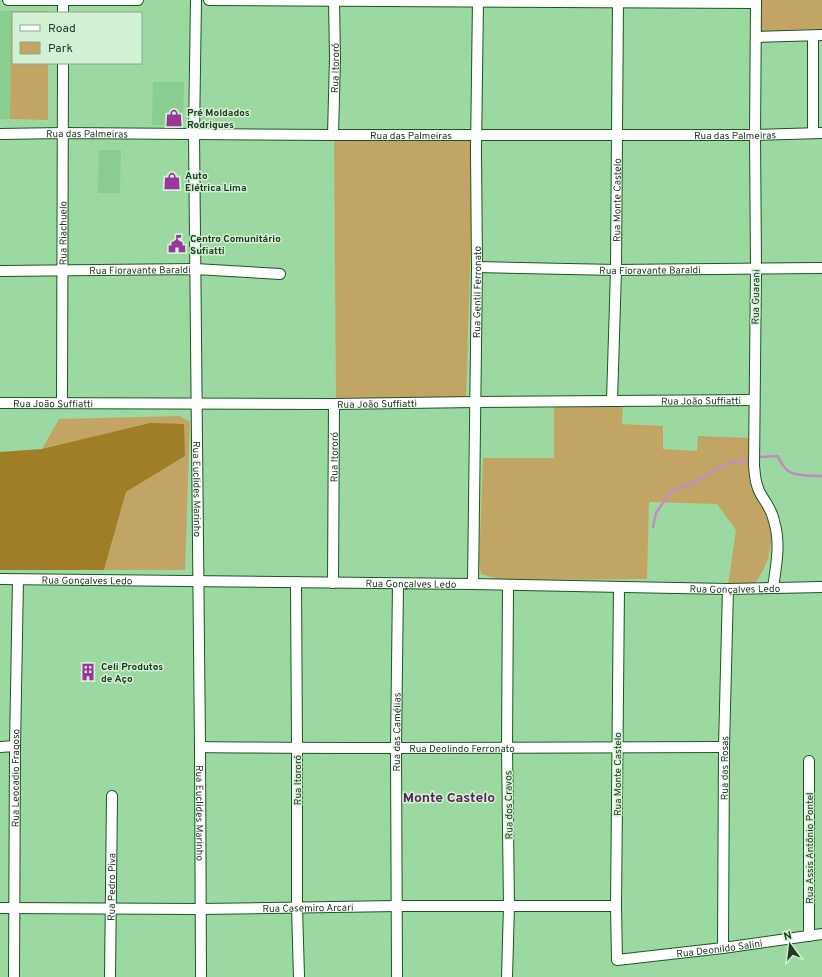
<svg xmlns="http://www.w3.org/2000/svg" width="822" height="977" font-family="Overpass,sans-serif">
  <rect width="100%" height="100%" fill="#9bd9a0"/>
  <g fill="#8bce91">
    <polygon points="0,11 11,11 10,119 0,119"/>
    <polygon points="153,82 184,82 183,126 152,125"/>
    <polygon points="99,150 121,150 120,193 98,193"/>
  </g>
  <g fill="#c2a564">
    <polygon points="760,0 822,0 822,31 760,32"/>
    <polygon points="11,11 48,11 48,13 13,13 13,63 48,63 48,120 10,119"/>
    <polygon points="474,137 466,399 336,401 334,139"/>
    <path d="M554,401L623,402L622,424L663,426V449L697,451L698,436L752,438C752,450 753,463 753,475C753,480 752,485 753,490C754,494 763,505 766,511C777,538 770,564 753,586L728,585L736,530L717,504L649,502L647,579L501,580L481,574L479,564L483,458H554Z"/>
    <polygon points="180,416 190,422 185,570 104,570 126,492 185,456 42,449 59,419"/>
  </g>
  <polygon fill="#a07e27" points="150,423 184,424 185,456 126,492 104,570 0,570 0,452 42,449"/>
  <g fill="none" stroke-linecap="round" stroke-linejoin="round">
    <g stroke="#c68ac7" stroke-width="2.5">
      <path d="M760,457L778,456C780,462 786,471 792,473C800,476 814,476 822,476"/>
      <polyline points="653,527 656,513 671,491 693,483 713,471 731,462 747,460"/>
    </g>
    <g stroke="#1b5725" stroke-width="12">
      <g id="minor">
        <polyline points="8,0 138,0"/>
        <path id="s1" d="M196,0L194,134L200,747L201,977"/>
        <polyline points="209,0 755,3"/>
        <path d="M756,0L755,135L756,268L754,466C755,474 755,481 758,488C760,495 765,500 768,506C771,511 773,516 774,521C781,544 776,565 773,588"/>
        <polyline points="63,13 63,0"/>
        <polyline points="756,37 822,35"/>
        <polyline points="813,133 813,36"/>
        <path id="s2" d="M0,134L63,133L333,135H755L822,133"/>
        <path id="s3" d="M333,135L335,58L334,0"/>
        <path id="s4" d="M477,267L616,270L822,268"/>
        <path id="s5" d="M0,271L195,269L280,274"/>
        <path id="s6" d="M612,401L616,270L618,0"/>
        <path id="s7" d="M0,403L334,404L475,402L754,400"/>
        <path id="s8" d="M62,403L63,63"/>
        <path id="s9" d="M0,579L473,584L728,589L822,587"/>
        <polyline points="296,582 297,748 297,907 299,977"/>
        <path id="s10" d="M333,583L334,404"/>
        <path id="s11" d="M473,584L477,267L476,151L478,0"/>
        <path id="s12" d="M619,587L616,906L617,960L723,948L822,934"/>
        <polyline points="0,747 15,746"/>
        <path id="s13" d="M200,747C266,748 331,748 397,748C506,748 615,748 724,747"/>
        <polyline points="809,761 809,936"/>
        <path id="s14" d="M0,908L201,909L397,906H616"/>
        <path id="s15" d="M723,948L724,747L728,589"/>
        <path id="s16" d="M14,977L15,746L18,580"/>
        <path id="s17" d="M110,977L112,796"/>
        <path id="s18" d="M397,977L396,748L398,584"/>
        <polyline points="507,977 509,906 507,748 508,585"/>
      </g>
    </g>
    <use href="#minor" stroke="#fff" stroke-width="10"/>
  </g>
  <defs>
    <g id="shop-bare" transform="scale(1.38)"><path d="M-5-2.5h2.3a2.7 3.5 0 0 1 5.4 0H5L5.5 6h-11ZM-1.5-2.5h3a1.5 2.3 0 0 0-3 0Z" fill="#9a379d" stroke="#d2f1d4" stroke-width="2.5" paint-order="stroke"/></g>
    <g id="civic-bare" transform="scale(1.38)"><path d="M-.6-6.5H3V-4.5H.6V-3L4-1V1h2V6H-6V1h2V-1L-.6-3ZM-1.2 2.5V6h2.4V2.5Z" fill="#9a379d" stroke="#d2f1d4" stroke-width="2.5" paint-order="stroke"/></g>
    <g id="building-bare" transform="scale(1.38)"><path d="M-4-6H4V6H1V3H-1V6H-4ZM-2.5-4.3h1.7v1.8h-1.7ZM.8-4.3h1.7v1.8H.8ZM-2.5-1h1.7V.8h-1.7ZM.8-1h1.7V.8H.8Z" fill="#9a379d" stroke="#d2f1d4" stroke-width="2.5" paint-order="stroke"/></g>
  </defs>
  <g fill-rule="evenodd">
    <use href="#shop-bare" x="174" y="118"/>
    <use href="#shop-bare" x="172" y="181"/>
    <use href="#civic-bare" x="177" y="244"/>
    <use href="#building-bare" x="88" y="672"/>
  </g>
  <g text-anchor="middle" stroke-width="3" stroke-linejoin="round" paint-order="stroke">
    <g font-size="10" fill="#213a23" stroke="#d2f1d4">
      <text dy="4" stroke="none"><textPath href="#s3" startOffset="67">Rua Itororó</textPath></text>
      <text dy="4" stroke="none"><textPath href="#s2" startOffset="87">Rua das Palmeiras</textPath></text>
      <text dy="4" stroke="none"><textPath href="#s2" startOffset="411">Rua das Palmeiras</textPath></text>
      <text dy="4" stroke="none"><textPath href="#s2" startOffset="735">Rua das Palmeiras</textPath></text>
      <text dy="4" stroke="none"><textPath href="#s6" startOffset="201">Rua Monte Castelo</textPath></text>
      <text dy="4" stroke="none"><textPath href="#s8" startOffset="170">Rua Riachuelo</textPath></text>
      <text dy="4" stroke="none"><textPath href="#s5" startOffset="140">Rua Fioravante Baraldi</textPath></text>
      <text dy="4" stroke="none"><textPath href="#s4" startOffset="173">Rua Fioravante Baraldi</textPath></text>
      <text dy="4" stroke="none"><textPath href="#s11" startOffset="292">Rua Gentil Ferronato</textPath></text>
      <text transform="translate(755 297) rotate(-89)" y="4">Rua Guarani</text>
      <text dy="4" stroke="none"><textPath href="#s7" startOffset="701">Rua João Suffiatti</textPath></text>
      <text dy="4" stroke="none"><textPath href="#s7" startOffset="53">Rua João Suffiatti</textPath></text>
      <text dy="4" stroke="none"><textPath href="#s7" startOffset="377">Rua João Suffiatti</textPath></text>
      <text dy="4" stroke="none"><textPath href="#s10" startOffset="126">Rua Itororó</textPath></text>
      <text dy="4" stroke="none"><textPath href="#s1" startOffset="489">Rua Euclides Marinho</textPath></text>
      <text dy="4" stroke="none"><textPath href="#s9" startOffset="87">Rua Gonçalves Ledo</textPath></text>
      <text dy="4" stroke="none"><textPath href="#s9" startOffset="411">Rua Gonçalves Ledo</textPath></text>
      <text dy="4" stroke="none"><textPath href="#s9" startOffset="735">Rua Gonçalves Ledo</textPath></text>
      <text dy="4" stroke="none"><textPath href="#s18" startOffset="245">Rua das Camélias</textPath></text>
      <text dy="4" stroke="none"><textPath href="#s13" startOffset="262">Rua Deolindo Ferronato</textPath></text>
      <text dy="4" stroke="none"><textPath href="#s15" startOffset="180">Rua das Rosas</textPath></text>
      <text transform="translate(617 774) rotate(-90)" y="4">Rua Monte Castelo</text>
      <text dy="4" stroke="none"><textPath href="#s16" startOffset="199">Rua Leocadio Fragoso</textPath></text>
      <text transform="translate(297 780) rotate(-90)" y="4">Rua Itororó</text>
      <text transform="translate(508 805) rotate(-91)" y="4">Rua dos Cravos</text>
      <text dy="4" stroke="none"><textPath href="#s1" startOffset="813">Rua Euclides Marinho</textPath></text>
      <text transform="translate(809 848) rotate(-90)" y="4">Rua Assis Antônio Pontel</text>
      <text dy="4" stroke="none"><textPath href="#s17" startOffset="90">Rua Pedro Piva</textPath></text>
      <text dy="4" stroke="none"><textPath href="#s14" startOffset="308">Rua Casemiro Arcari</textPath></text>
      <text dy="4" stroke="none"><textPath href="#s12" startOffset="476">Rua Deonildo Salini</textPath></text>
    </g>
    <g font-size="10" font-weight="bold" fill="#213a23" stroke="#d2f1d4" text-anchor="start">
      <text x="187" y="116">Pré Moldados<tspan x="187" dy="12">Rodrigues</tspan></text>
      <text x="185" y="179">Auto<tspan x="185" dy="12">Elétrica Lima</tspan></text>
      <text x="190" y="242">Centro Comunitário<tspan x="190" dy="12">Sufiatti</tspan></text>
      <text x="101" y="670">Celi Produtos<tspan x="101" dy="12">de Aço</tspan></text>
    </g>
    <g font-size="14" font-weight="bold" fill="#572759" stroke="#d2f1d4">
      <text x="449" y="802">Monte Castelo</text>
    </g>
  </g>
  <rect x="12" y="12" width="130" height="52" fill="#d2f1d4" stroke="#8ba88d"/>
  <rect x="20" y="25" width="20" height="6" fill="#ffffff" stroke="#8ba88d"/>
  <text x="48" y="32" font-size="12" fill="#213a23">Road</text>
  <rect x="20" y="42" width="20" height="12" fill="#c2a564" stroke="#8ba88d"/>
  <text x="48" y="52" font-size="12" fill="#213a23">Park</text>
  <g transform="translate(790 945) rotate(345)" stroke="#d2f1d4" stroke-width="3" paint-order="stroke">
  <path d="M0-3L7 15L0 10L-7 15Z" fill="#213a23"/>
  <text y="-6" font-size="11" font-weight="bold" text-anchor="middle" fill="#213a23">N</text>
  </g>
</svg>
